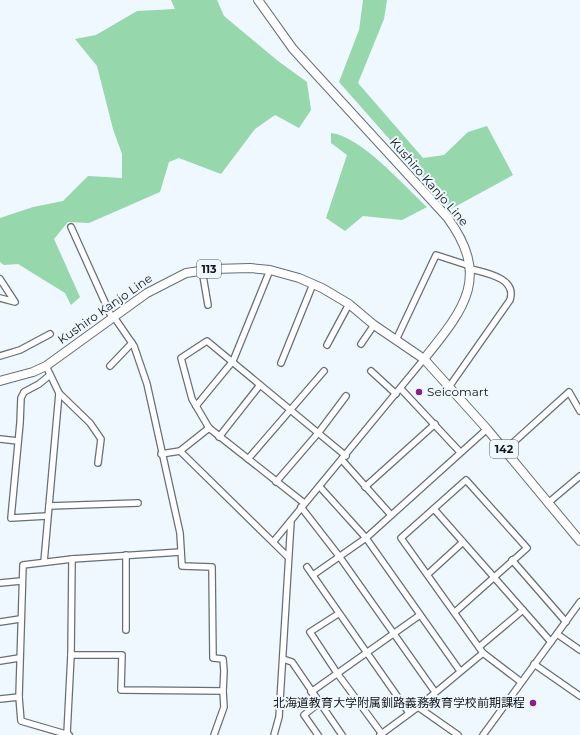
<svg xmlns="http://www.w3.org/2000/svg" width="580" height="735" font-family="Montserrat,'Noto Sans JP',sans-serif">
  <rect width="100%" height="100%" fill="#eff7ff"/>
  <g fill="#96d7ab">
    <polygon points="171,0 217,0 224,16 278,61 307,82 311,110 299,128 275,115 255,129 221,174 179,158 169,162 160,192 89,223 68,222 54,239 80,297 71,305 65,293 18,264 4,265 0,262 0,218 33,207 63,201 88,176 122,178 122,154 113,129 97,66 75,39 96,35 137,11 175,9"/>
    <polygon points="363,0 387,0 384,19 358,83 423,158 444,155 468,132 487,126 513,175 451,209 339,82 359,30"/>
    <path d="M331,133C361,136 404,186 427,207L402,220L363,216L345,231L326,218L347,155L331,143Z"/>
  </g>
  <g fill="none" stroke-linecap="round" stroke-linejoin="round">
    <g stroke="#666e76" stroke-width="8">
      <g id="minor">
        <polyline points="71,227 112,318"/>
        <polyline points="202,270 208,305"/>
        <polyline points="0,279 15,302 0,298"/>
        <polyline points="114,317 134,346 147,384 180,533 182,566 212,567 213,658 223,659 224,671 223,691"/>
        <polyline points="396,340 436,255 470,266"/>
        <polyline points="361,344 374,325"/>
        <polyline points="327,345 349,304"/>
        <polyline points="0,356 20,350 50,334"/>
        <polyline points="281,363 313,284"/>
        <polyline points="46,366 59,393 90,423 101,439 98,463"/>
        <polyline points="110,366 132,343"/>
        <polyline points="371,371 396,394"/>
        <path d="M449,387L510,300C517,278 486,273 471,269"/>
        <polyline points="401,389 460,452"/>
        <polyline points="196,406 233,361 270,270"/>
        <polyline points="219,437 260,385"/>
        <polyline points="0,439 18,441"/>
        <polyline points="505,450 569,392 580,411"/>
        <polyline points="180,451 288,557"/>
        <polyline points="161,454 180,451 209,428"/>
        <polyline points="248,459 324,371"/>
        <polyline points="342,460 391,515"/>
        <polyline points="276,482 319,432 346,396"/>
        <polyline points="320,487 366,538 460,671"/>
        <polyline points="365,487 435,424"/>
        <polyline points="304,503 209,428 192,399 181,358 207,341 346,456"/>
        <polyline points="548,503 580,476"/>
        <polyline points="49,506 138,503"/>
        <polyline points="301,507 339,556 435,692"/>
        <polyline points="434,509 551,642"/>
        <polyline points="47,516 11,518 20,423 21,398 24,392 39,384 50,375"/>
        <polyline points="274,541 424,359"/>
        <polyline points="126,555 126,630"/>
        <polyline points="512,560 566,622"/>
        <polyline points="44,562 59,393"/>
        <polyline points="307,567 409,713"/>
        <polyline points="428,574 463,542"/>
        <polyline points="313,575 366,538 487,429"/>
        <polyline points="0,583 21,581"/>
        <polyline points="455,612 527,548 466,480 401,538 483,653 521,682"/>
        <polyline points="338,614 310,632 337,673 382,734"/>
        <polyline points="0,622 20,619"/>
        <polyline points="557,634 580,650"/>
        <polyline points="479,647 523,610"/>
        <polyline points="71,655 122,655 121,690 223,691 224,707 214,735"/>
        <polyline points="283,659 292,662 342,735"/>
        <polyline points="0,661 19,658"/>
        <polyline points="534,664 580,696"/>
        <polyline points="311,692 420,615"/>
        <polyline points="0,699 19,697"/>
        <polyline points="418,707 458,735"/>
        <polyline points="67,734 71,655 72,559"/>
        <polyline points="69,735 21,721 19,697 23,565 72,559 181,552"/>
        <polyline points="274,735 279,717 291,521"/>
        <polyline points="318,735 304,715 319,703"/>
        <polyline points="380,735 418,707 483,653"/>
        <polyline points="483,735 580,602"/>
      </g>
    </g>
    <g stroke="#666e76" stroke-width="10">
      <g id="primary">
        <path d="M258,0L293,49L447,217C491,277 465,308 424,359"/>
        <polyline points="0,381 33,372 46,366 147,293 186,273 214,269 250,268 270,270 299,278 322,288 349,304 374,325 424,359 487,429 580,541"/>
      </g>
    </g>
    <use href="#minor" stroke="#fff" stroke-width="5.5"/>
    <use href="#primary" stroke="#fff" stroke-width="8"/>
  </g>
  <g fill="#882188" stroke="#eff7ff" stroke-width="1.5">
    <circle cx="419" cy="392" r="4"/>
    <circle cx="533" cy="703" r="4"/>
  </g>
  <g text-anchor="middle" stroke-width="4" stroke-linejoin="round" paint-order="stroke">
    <g fill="#eff7ff" stroke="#555a5e" stroke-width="1">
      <rect x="197" y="260" width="24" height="18" rx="3"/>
      <rect x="490" y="440" width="28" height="18" rx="3"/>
    </g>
    <g font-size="11" font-weight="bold" fill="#131619">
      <text x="209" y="273">113</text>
      <text x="504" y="453">142</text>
    </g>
    <g font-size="12" fill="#131619" stroke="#eff7ff">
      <text transform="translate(429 182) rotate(49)" y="4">Kushiro Kanjo Line</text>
      <text transform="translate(105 309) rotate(-35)" y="4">Kushiro Kanjo Line</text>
    </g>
    <g font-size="12" fill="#131619" stroke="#eff7ff" text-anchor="start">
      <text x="427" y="396">Seicomart</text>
      <text x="525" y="707" text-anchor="end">北海道教育大学附属釧路義務教育学校前期課程</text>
    </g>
  </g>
</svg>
